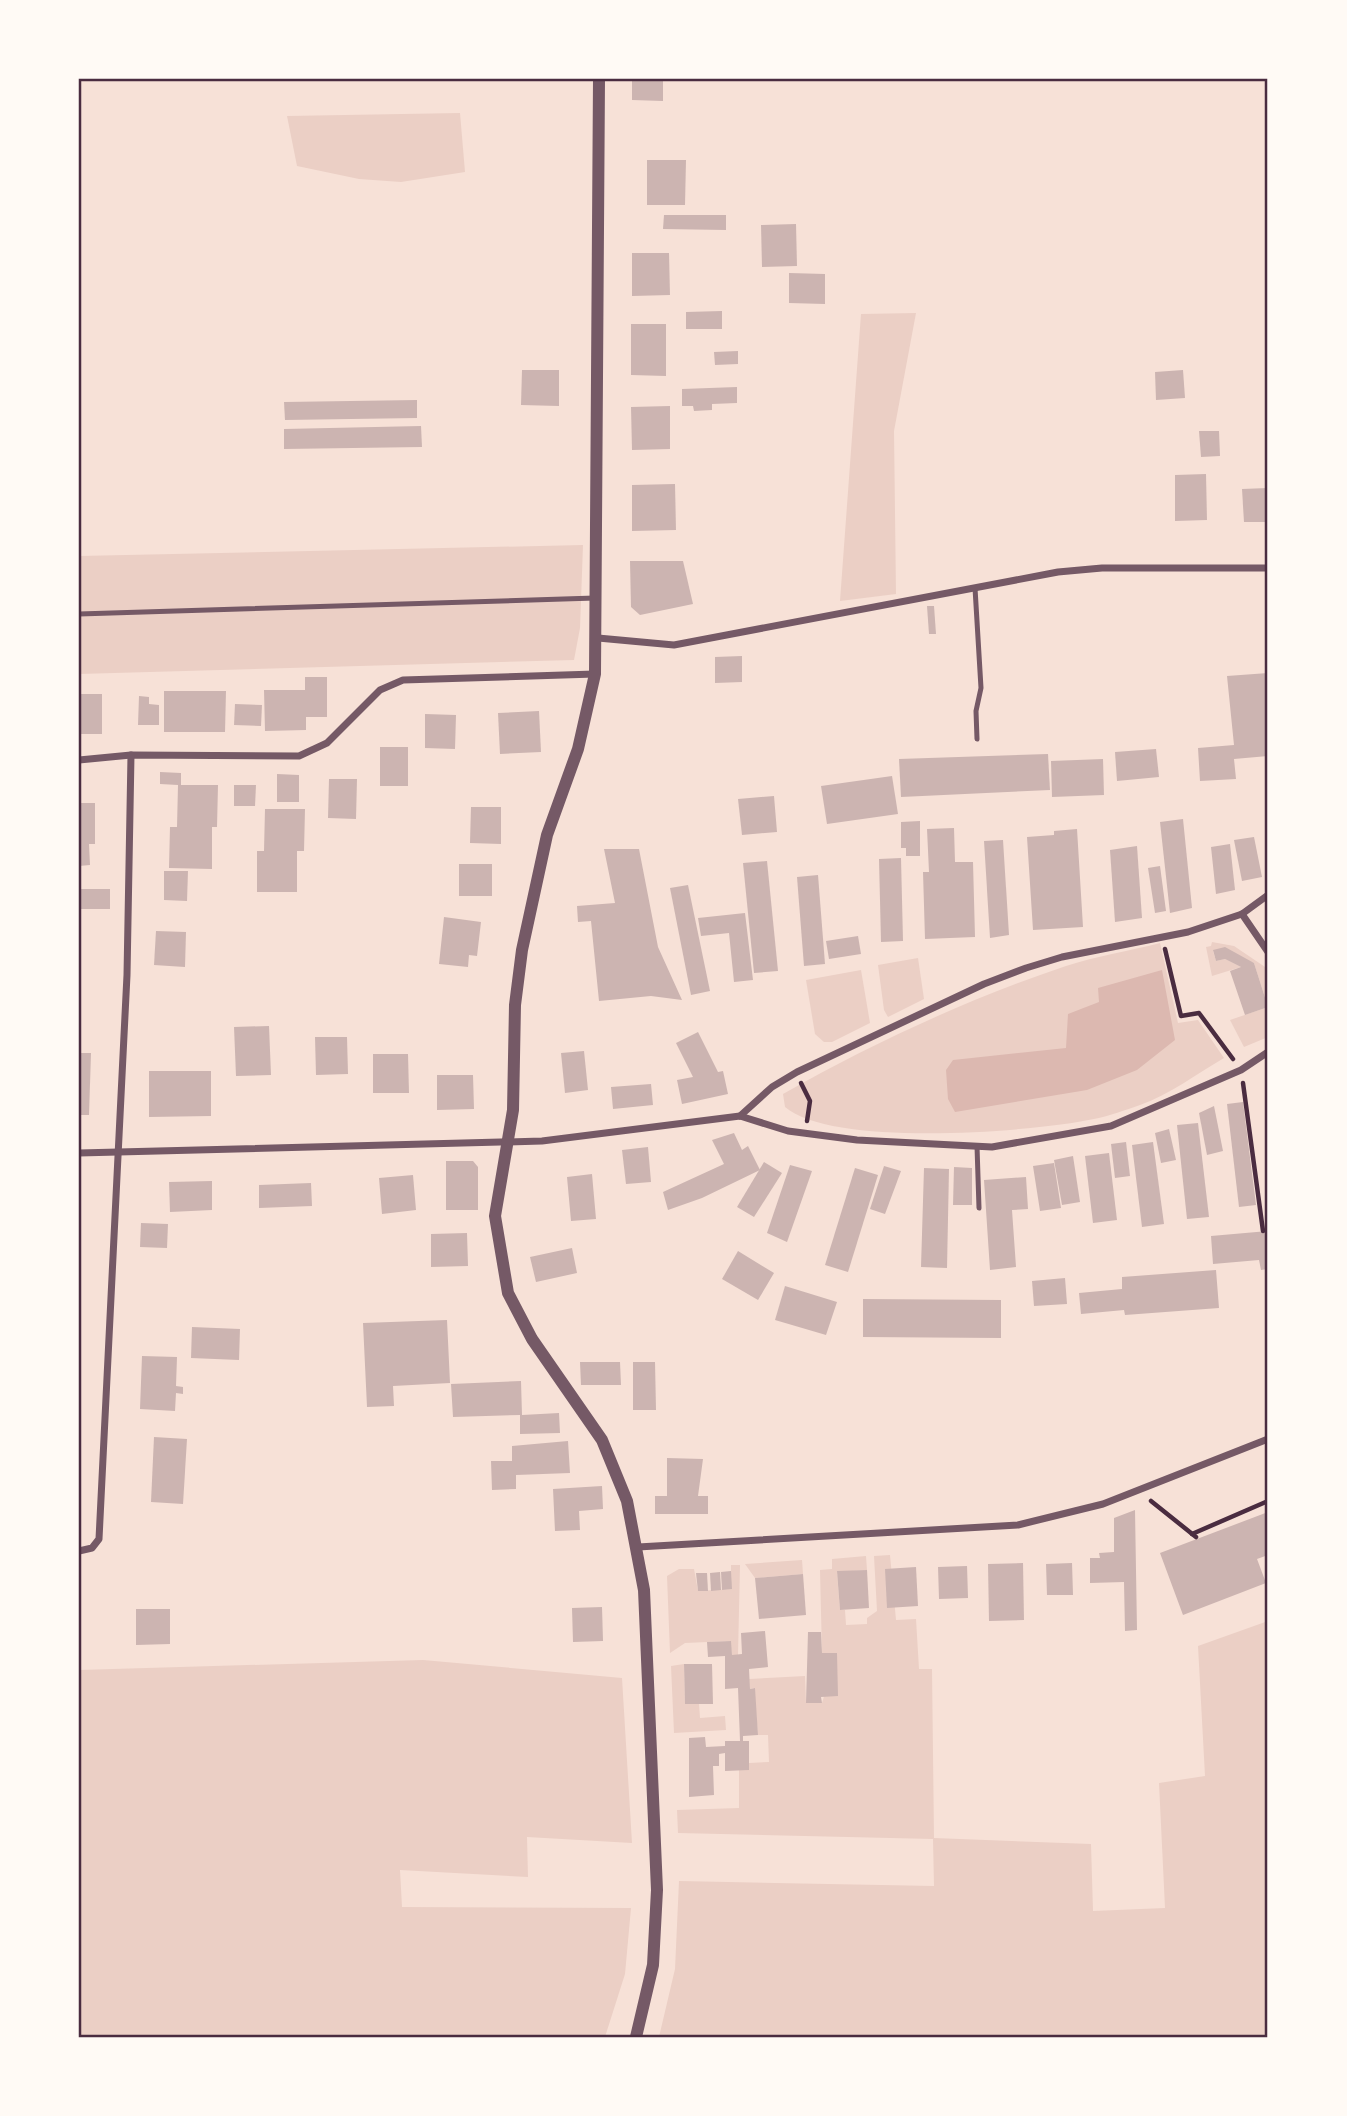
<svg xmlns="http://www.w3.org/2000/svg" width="1347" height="2116" font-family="'Alegreya Sans',sans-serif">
  <rect width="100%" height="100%" fill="#f7e1d7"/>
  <g fill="#ebcfc5">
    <polygon points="460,113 465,172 401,182 359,179 297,166 287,116"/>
    <polygon points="916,313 894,431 896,594 840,601 861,314"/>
    <polygon points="583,545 580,628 574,660 79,674 79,556"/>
    <polygon points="1212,942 1234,946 1268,969 1268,1007 1254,963 1213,951 1216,961 1225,959 1241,967 1212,976 1206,947 1211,946"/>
    <path d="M1160,943L1178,1023L1198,1020L1224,1058C1198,1073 1169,1095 1140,1105C1125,1110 1110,1116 1094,1119C1032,1132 833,1148 785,1107L783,1094C873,1043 968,999 1066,966C1097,956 1129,951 1160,943Z"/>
    <polygon points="918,958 924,999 888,1017 884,1010 878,965"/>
    <polygon points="861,970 870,1023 832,1042 824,1042 815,1034 806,980"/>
    <polygon points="1268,1007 1268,1037 1244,1047 1230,1020"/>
    <polygon points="890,1555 896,1620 916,1619 919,1669 932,1669 934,1838 1091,1844 1093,1911 1165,1908 1159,1783 1205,1776 1198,1646 1268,1621 1268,2037 659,2037 675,1969 679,1881 934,1886 933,1839 678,1833 677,1810 739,1808 739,1770 749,1770 749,1763 769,1762 768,1735 758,1735 754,1688 750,1689 749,1679 805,1676 806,1703 822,1703 837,1653 822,1653 820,1570 832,1569 832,1559 866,1556 867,1570 837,1572 840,1610 845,1610 846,1625 867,1624 867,1618 877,1611 874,1556"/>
    <polygon points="802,1560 803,1574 755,1578 745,1564"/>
    <polygon points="731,1565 740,1565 738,1655 732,1655 730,1641 685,1643 670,1653 667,1576 679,1569 694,1569 698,1591 731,1589"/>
    <polygon points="423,1660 622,1678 632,1843 527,1837 528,1877 400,1870 402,1907 631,1908 625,1974 605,2037 79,2037 79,1670"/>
    <polygon points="684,1664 685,1704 699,1704 700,1718 725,1716 726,1730 674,1733 671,1666"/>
  </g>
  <polygon fill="#dcb8b0" points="1162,970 1175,1040 1137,1070 1087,1090 955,1112 948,1099 946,1070 953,1060 1066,1048 1068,1014 1099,1002 1098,988"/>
  <g fill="#ccb4b1">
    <polygon points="632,79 663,79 663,101 632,100"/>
    <polygon points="647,160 686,160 685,205 647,205"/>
    <polygon points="664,215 726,215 726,230 663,229"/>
    <polygon points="796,224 797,266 762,267 761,225"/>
    <polygon points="632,253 669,253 670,295 632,296"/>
    <polygon points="789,273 825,274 825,304 789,303"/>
    <polygon points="722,311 722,329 686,329 686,312"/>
    <polygon points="631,324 666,324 666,376 631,375"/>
    <polygon points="738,351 738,364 715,365 714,352"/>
    <polygon points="522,370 559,370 559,406 521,405"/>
    <polygon points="1183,370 1185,398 1156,400 1155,372"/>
    <polygon points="737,387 737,403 712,404 712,410 694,411 693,406 682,406 682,389"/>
    <polygon points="417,400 417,418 285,420 284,402"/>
    <polygon points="670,406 670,449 632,450 631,407"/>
    <polygon points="421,426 422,447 284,449 284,429"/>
    <polygon points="1199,431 1219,431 1220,456 1201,457"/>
    <polygon points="1206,474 1207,520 1175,521 1175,475"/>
    <polygon points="675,484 676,530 632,531 632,485"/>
    <polygon points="1268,488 1268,522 1244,522 1242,489"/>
    <polygon points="630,561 683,561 693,604 640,615 631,607"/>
    <polygon points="927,606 934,606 936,634 929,634"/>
    <polygon points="742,656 742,682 715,683 715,657"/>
    <polygon points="1268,673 1268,756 1234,759 1236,779 1200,781 1198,748 1234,745 1227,676"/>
    <polygon points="305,677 327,677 327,717 306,717 306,730 265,731 264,690 305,690"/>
    <polygon points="164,691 226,691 225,732 164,732"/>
    <rect x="79" y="694" width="23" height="40"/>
    <polygon points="139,696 149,697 149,704 159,705 159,725 138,725"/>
    <polygon points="235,704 262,705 261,726 234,725"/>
    <polygon points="539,711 541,752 500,754 498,713"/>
    <polygon points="425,714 456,715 455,749 425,748"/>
    <rect x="380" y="747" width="28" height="39"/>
    <polygon points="1156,749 1159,777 1117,781 1115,752"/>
    <polygon points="1048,754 1050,790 901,797 899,759"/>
    <polygon points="1103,759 1104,795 1052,797 1051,761"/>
    <polygon points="160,772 181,773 181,785 218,785 217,827 212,827 212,869 169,868 170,827 177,827 178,785 160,784"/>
    <polygon points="277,774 299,775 299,802 277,802"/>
    <polygon points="892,776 898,814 827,824 821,786"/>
    <polygon points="329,779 357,779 356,819 328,818"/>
    <polygon points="234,785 256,785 255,806 234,806"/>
    <polygon points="774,796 777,832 742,835 738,799"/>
    <polygon points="79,803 95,803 95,844 89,844 90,865 79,866"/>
    <polygon points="471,807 501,807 501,844 470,843"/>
    <polygon points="265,809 305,809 304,851 297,851 297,892 257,892 257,851 264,851"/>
    <polygon points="1183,819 1192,908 1170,913 1160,822"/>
    <polygon points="920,821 920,856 906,856 906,848 901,848 901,822"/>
    <polygon points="954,828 955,862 973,862 975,937 925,939 923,872 929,872 927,829"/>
    <polygon points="1077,829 1083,927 1033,930 1027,837 1054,835 1054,831"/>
    <polygon points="1254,837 1262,877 1242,881 1234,840"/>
    <polygon points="1003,840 1009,935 990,938 984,841"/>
    <polygon points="1230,844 1235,890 1216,894 1211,847"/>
    <polygon points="1137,846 1142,918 1115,922 1110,850"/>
    <polygon points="604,849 639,849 658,947 682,1000 651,996 599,1001 591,921 578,922 577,906 615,903"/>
    <polygon points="901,858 903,941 881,942 879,859"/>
    <polygon points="767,861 778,971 754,973 743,863"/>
    <rect x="459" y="864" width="33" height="32"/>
    <polygon points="1160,866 1166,911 1155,913 1148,868"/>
    <polygon points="164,871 188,871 187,901 164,900"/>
    <polygon points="818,875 825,964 804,966 797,877"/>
    <polygon points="688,885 710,991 691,995 670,888"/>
    <rect x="79" y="889" width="31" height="20"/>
    <polygon points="745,913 753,980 734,982 729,933 701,936 698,918"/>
    <polygon points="444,917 481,922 477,956 469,955 468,967 439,964"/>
    <polygon points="156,931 186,932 185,967 154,965"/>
    <polygon points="858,936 861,954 829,959 826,941"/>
    <polygon points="1225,947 1254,963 1268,1007 1245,1015 1230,971 1241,967 1225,959 1216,961 1213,950"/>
    <polygon points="269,1026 271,1075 236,1076 234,1027"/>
    <polygon points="698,1032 718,1072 723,1071 728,1094 682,1104 677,1080 693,1077 676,1043"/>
    <polygon points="315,1037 347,1037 348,1074 316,1075"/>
    <polygon points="584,1051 588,1090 565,1093 561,1053"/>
    <polygon points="79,1053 91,1053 89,1115 79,1115"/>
    <polygon points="373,1054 408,1054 409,1093 373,1093"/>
    <polygon points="149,1071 211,1071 211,1116 149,1117"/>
    <polygon points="437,1075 473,1075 474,1109 437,1110"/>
    <polygon points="651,1084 653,1105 613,1109 611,1087"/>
    <polygon points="1243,1102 1256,1205 1239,1207 1227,1104"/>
    <polygon points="1214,1106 1223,1151 1207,1155 1199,1113"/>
    <polygon points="1198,1123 1209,1217 1187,1219 1177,1125"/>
    <polygon points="1169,1129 1176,1160 1161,1163 1155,1133"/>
    <polygon points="734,1133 742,1150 748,1146 760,1170 702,1198 668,1210 663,1192 724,1164 712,1140"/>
    <polygon points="1126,1142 1130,1176 1115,1178 1111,1144"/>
    <polygon points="1153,1142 1164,1224 1142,1227 1132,1145"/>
    <polygon points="648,1147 651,1182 626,1184 622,1150"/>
    <polygon points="1109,1153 1117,1220 1093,1223 1085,1156"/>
    <polygon points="1073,1156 1080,1202 1062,1205 1054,1160"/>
    <polygon points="446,1161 473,1161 478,1167 478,1210 446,1210"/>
    <polygon points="764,1162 782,1173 754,1217 737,1207"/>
    <polygon points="1054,1163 1061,1208 1040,1211 1033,1166"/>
    <polygon points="790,1165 812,1171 787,1242 767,1233"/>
    <polygon points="884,1166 901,1171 885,1214 870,1209"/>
    <polygon points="954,1167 972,1168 972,1205 953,1205"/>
    <polygon points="855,1168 878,1175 848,1272 825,1265"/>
    <polygon points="924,1168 949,1169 947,1268 921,1267"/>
    <polygon points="592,1174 596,1219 571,1221 567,1177"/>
    <polygon points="413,1175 416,1210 382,1214 379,1178"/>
    <polygon points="1026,1177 1028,1209 1012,1210 1016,1267 990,1270 984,1180"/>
    <polygon points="212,1181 212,1210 170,1212 169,1182"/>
    <polygon points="311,1183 312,1206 259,1208 259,1185"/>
    <polygon points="141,1223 168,1224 167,1248 140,1247"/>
    <polygon points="1268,1231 1268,1269 1261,1270 1259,1260 1213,1264 1211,1236"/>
    <polygon points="467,1233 468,1266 431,1267 431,1234"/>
    <polygon points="572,1248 577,1273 536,1282 530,1257"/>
    <polygon points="738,1251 774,1273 758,1300 722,1279"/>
    <polygon points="1216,1270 1219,1308 1125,1315 1124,1310 1081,1314 1079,1293 1122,1289 1122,1277"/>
    <polygon points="1065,1278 1067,1304 1034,1306 1032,1281"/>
    <polygon points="785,1286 837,1302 826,1335 775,1320"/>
    <polygon points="863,1299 1001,1300 1001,1338 863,1337"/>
    <polygon points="447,1320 450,1383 393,1386 394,1406 367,1407 363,1323"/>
    <polygon points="192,1327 240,1329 239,1360 191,1358"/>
    <polygon points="142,1356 177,1357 176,1386 183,1387 183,1394 176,1393 175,1411 140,1409"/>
    <polygon points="580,1362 620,1362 621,1385 581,1385"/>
    <polygon points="633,1362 655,1362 656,1410 633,1410"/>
    <polygon points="521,1381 522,1415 559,1413 560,1433 520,1434 520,1415 453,1417 451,1384"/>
    <polygon points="154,1437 187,1439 183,1504 151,1502"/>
    <polygon points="568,1441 570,1473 516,1475 516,1489 492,1490 491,1461 512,1461 512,1446"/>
    <polygon points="667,1458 703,1459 698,1496 708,1496 708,1514 655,1514 655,1496 667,1496"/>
    <polygon points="602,1486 603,1509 579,1511 580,1530 555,1531 553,1489"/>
    <polygon points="1135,1510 1137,1630 1125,1631 1124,1582 1090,1583 1090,1558 1100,1558 1099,1553 1114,1552 1114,1518"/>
    <polygon points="1268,1512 1268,1555 1257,1559 1266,1583 1183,1615 1160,1553"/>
    <polygon points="1023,1563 1024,1620 989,1621 988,1564"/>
    <polygon points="1072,1563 1073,1595 1047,1595 1046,1564"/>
    <polygon points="967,1566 968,1598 939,1599 938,1567"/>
    <polygon points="916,1567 918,1606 887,1608 885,1569"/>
    <polygon points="867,1570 869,1608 840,1610 837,1571"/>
    <polygon points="731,1571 732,1589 722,1590 721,1572"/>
    <polygon points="720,1572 721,1590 711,1591 710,1573"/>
    <polygon points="696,1573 707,1573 708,1591 698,1591"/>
    <polygon points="803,1574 806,1615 759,1619 755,1578"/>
    <polygon points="602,1607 603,1641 573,1642 572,1608"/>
    <polygon points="136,1609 170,1609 170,1644 136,1645"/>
    <polygon points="765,1631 768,1667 749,1669 750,1689 755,1688 758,1735 743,1736 743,1741 749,1741 749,1770 725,1771 725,1753 719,1754 719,1766 713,1766 714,1795 689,1797 689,1738 705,1737 706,1747 725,1746 725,1741 740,1741 738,1688 725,1689 725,1656 708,1657 707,1642 731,1641 732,1655 742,1654 741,1633"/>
    <polygon points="808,1632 821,1632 822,1653 837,1653 838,1696 821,1697 822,1703 806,1703"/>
    <polygon points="684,1664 712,1664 713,1704 685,1704"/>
  </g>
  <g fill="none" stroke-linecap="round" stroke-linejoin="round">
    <g stroke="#4a2c40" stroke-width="4.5">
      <polyline points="1165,949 1181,1016 1199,1013 1233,1059"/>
      <polyline points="801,1083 810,1101 807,1121"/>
      <polyline points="1243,1083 1263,1231"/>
      <polyline points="1268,1269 1268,1272"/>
      <polyline points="1151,1501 1196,1537"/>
      <polyline points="1192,1534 1268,1501"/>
    </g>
    <g stroke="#755966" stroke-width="5">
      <polyline points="975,588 981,688 976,711 977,739"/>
      <polyline points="79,614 595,598"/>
      <polyline points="977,1146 979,1208"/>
    </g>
    <g stroke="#755966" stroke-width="7">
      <polyline points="598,638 674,645 1058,572 1102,568 1268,568"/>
      <polyline points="79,760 131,755 299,756 327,743 380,690 403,680 595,674"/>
      <polyline points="1242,914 1268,952"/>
      <polyline points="740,1116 772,1087 797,1072 984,984 1026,968 1062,957 1188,932 1242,914 1268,895"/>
      <polyline points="79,1153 542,1141 740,1116 788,1131 857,1140 992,1147 1111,1126 1241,1070 1268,1052"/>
      <polyline points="638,1547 1018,1525 1103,1504 1268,1439"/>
      <polyline points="79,1551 92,1548 99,1539 127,975 131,755"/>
    </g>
    <polyline stroke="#755966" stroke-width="12" points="599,79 595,674 578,749 547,835 522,950 515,1005 513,1110 495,1216 508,1293 532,1339 602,1440 627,1501 644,1590 657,1890 653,1965 636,2037"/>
  </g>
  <rect width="1347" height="2116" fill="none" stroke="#fffaf5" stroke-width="161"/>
  <rect x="80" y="80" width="1186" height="1956" fill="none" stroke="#4a2c40" stroke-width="2.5"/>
</svg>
